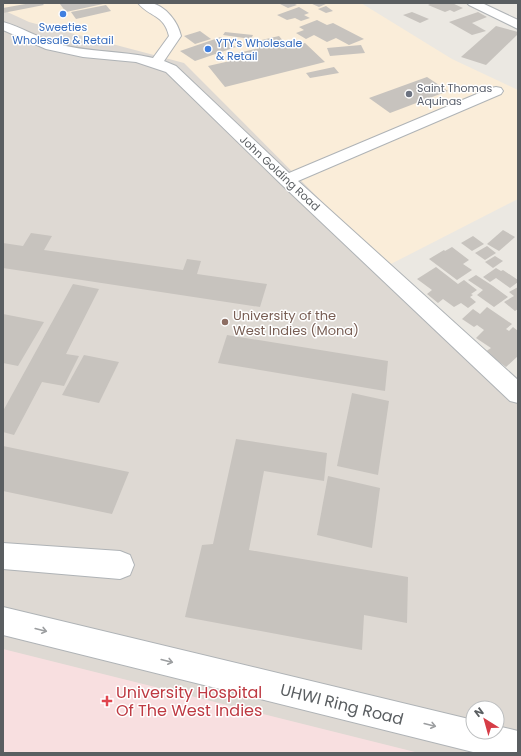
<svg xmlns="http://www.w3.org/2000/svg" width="521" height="756" font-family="Poppins,sans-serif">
  <rect width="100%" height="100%" fill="#ebe8e2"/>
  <polygon fill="#faedd9" points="3,3 361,3 452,59 518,90 518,199 383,268 3,26"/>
  <path fill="#ded9d3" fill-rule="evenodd" d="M3,10L29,22L184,63L377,257L518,387V753H3ZM473,708H497V732H473Z"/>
  <polygon fill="#f8dfe0" points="3,649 419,753 3,753"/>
  <g fill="#c7c3be">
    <polygon points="31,3 42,3 44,5 3,13 3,8"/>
    <polygon points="66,3 103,3 103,4 66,12 60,4"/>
    <polygon points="278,3 293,3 297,5 288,8"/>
    <polygon points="310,3 328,3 319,7"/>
    <polygon points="432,3 452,3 463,8 454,12 450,10 445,12 428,5"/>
    <polygon points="106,5 111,11 76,19 71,12"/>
    <polygon points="326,6 333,11 326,13 318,9"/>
    <polygon points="299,7 309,13 304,15 310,18 301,21 295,18 287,20 277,15"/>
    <polygon points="412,12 429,19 420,23 403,15"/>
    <polygon points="478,12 487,17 472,23 486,31 472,35 449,22"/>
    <polygon points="317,20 327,25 333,23 364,39 349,45 336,38 327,42 314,35 306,39 296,33 304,30 299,27"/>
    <polygon points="496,26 518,32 518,34 486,65 461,57"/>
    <polygon points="200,31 211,39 195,44 184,36"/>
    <polygon points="225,32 253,35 251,39 223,35"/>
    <polygon points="279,36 284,42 289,41 294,46 305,43 325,62 225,87 208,66 230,61 226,56 259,48 253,42"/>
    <polygon points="221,37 236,47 195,61 180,51"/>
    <polygon points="361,45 365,53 330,56 327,48"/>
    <polygon points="334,67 339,73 310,78 306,73"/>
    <polygon points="427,77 448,91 390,113 369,98"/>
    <polygon points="503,230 515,237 499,251 487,244"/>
    <polygon points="31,233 52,236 44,250 183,270 187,259 201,261 197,274 267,284 260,307 3,268 3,243 23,246"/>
    <polygon points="473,236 484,244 472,251 461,243"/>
    <polygon points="487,246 496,253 485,260 475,253"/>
    <polygon points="452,247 469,260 463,264 472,270 457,280 429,259 444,250 445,251"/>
    <polygon points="495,256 503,261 493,268 485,262"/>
    <polygon points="436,267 458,284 464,280 477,290 471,294 473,295 470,297 476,302 468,308 461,303 454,307 443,299 438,303 427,294 432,290 417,279"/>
    <polygon points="496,268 501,271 503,270 518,280 518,282 510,288 496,278 490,282 483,277"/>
    <polygon points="476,275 493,286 508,297 494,307 477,295 483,290 468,280"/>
    <polygon points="73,284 99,289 66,354 79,356 64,386 42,382 14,435 3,432 3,411"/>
    <polygon points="518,287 518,309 515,311 504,302 514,296 509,292"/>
    <polygon points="487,307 512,324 506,329 509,331 513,327 518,331 518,356 506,367 485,352 491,348 476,338 484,330 477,325 474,327 462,319 473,309 480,314"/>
    <polygon points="3,314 44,322 18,366 3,363"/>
    <polygon points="227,335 388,361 385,391 218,363"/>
    <polygon points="84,355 119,362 99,403 62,395"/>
    <polygon points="352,393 389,401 378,475 337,466"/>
    <polygon points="236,439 327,453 324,481 264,471 249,550 408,577 407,623 364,615 362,650 185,617 202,545 213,544"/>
    <polygon points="3,446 129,472 112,514 3,491"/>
    <polygon points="328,476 380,488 372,548 317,535"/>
  </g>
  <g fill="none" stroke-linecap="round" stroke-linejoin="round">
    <g stroke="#afb3b6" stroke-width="2">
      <g id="minor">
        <path d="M138,3C142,3 148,2 151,3C166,6 178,22 181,36L164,61L176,66L289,173L491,88L496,87L501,88L503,91L501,94L298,181L518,380V403L510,401L281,184L166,72L136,62L83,57L46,49L3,30V22C21,27 37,37 55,43C87,53 121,50 153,58L169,36C164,14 149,17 138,3Z"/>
        <polygon points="467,3 482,3 518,20 518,29 469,5"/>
        <polygon points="3,543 120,551 130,555 134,565 130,575 120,579 3,569"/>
        <polygon points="3,607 473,720 473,732 497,732 497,726 518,731 518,753 477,753 3,635"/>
      </g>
    </g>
    <use href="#minor" fill="#fff" fill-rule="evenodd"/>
  </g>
  <defs><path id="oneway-shaft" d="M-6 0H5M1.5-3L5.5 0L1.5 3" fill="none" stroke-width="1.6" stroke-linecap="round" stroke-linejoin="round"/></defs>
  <g stroke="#9c9ea0">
    <use href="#oneway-shaft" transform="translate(41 630) rotate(14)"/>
    <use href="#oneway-shaft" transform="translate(167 661) rotate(14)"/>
    <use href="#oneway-shaft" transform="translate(430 725) rotate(14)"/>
  </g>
  <g fill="#3f7fe0" stroke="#fff" stroke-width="1.5">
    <circle cx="63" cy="14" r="4"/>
    <circle cx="208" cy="49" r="4"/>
  </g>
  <circle fill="#6b7280" stroke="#fff" stroke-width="1.5" cx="409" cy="94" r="4"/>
  <circle fill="#8d6e63" stroke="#fff" stroke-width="1.5" cx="225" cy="322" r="4"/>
  <path fill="#e0444e" stroke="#fff" stroke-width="1.5" d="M105 695h4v4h4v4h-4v4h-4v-4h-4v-4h4z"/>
  <g text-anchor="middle" stroke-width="3" stroke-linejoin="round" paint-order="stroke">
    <g font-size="11" fill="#366cbe" stroke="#fff">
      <text x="63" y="31">Sweeties<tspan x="63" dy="13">Wholesale &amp; Retail</tspan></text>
      <text x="216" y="47" text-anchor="start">YTY's Wholesale<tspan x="216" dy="13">&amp; Retail</tspan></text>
    </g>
    <g font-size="11" fill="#5b616d" stroke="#fff" text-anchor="start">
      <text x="417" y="92">Saint Thomas<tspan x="417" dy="13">Aquinas</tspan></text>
    </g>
    <g font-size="11" fill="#5a5e61" stroke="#fff">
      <text transform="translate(280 173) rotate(43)" y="4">John Golding Road</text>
    </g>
    <g font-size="13" fill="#785e54" stroke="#fff" text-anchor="start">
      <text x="233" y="320">University of the<tspan x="233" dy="15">West Indies (Mona)</tspan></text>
    </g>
    <g font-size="16" fill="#be3a42" stroke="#fff" text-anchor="start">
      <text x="116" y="698">University Hospital<tspan x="116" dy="18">Of The West Indies</tspan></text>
    </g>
    <g font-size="16" fill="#5a5e61" stroke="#fff">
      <text transform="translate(342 704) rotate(14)" y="6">UHWI Ring Road</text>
    </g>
  </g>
  <rect width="521" height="756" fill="none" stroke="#5a5e61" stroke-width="8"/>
  <g transform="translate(485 720) rotate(323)"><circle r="19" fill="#ffffff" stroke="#bdbfc0"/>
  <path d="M0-3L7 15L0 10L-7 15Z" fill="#d63d47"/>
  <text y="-6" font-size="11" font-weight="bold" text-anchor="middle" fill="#5a5e61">N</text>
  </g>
</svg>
